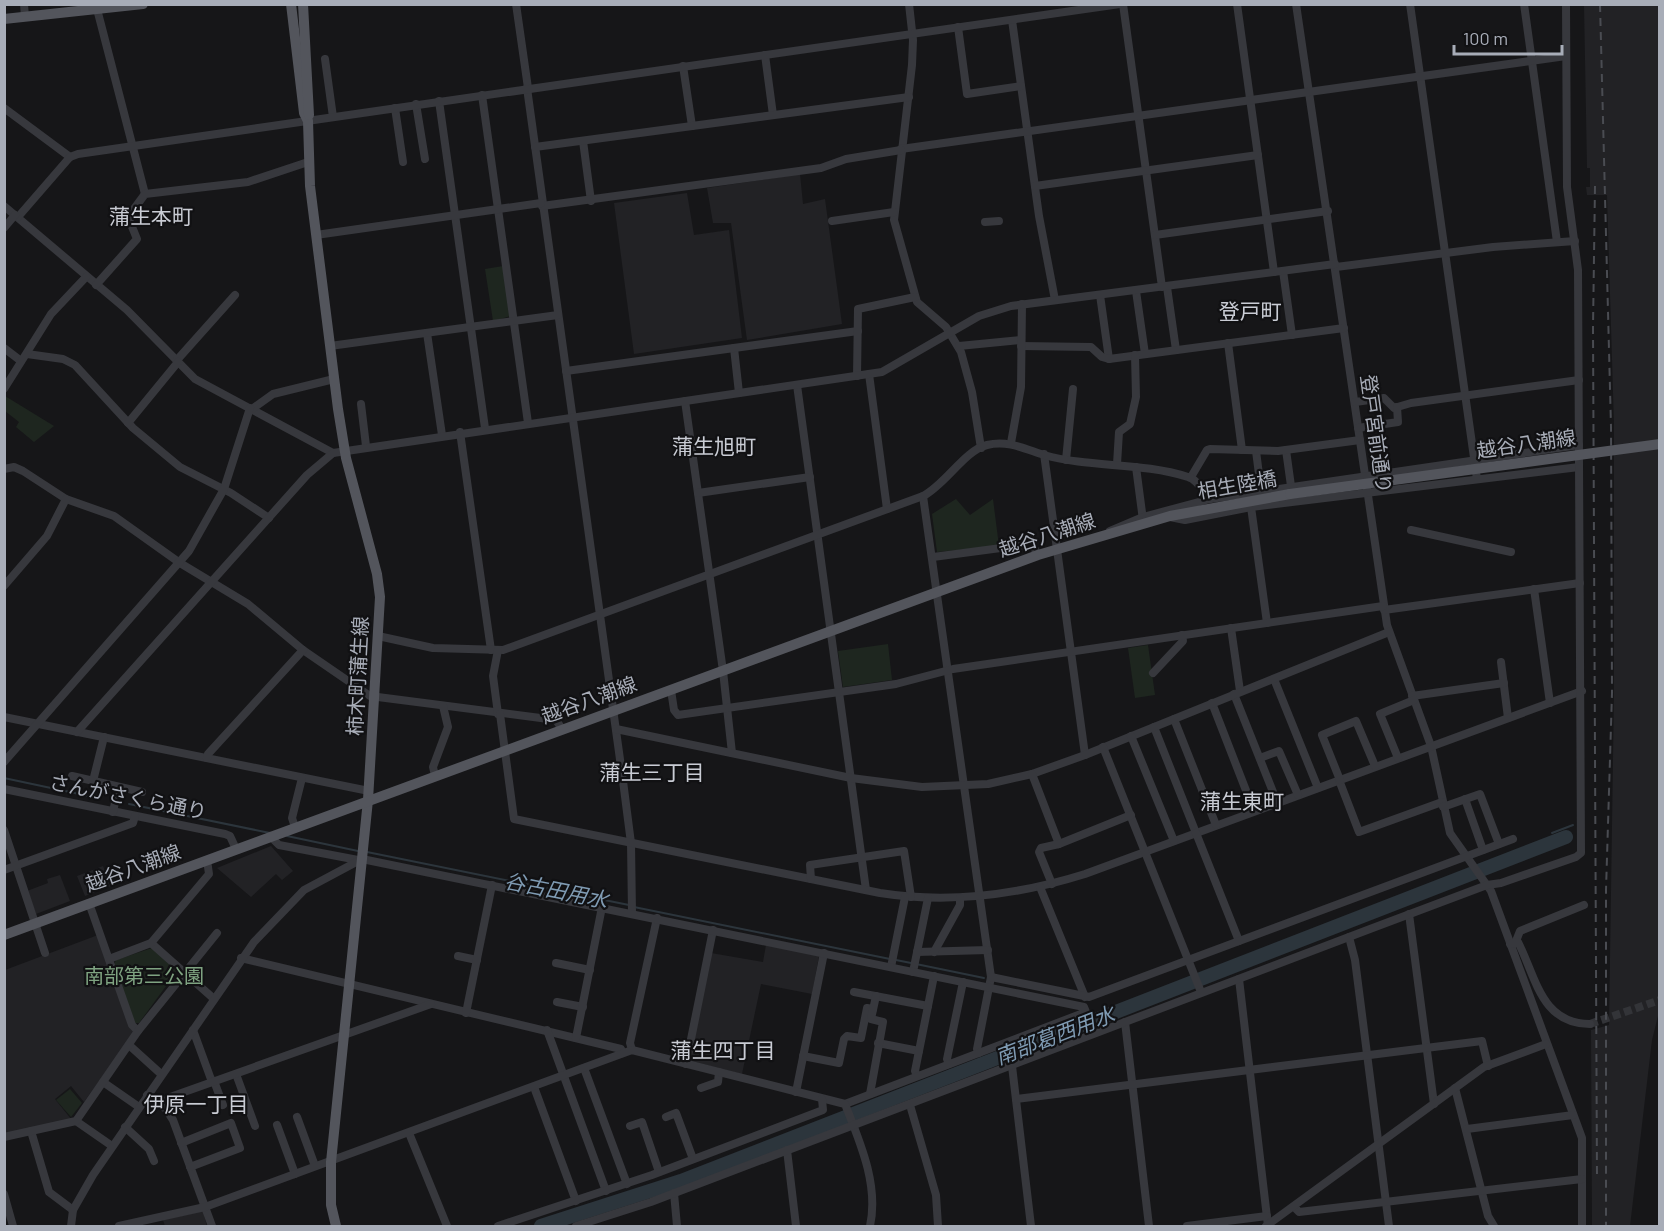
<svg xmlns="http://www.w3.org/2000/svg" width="1664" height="1231" font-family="Barlow,'Noto Sans JP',sans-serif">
  <rect width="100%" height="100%" fill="#161618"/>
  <g fill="#222225">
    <polygon points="1584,5 1660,5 1660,1008 1652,1040 1630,1226 1592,1226 1591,1030 1609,1025 1614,693 1614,425 1607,195 1587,195 1586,187 1590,187 1590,168 1587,168"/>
    <polygon points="800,174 803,204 825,199 842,324 747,340 731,223 713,223 707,188"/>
    <polygon points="687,193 694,235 729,230 742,338 634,354 614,203"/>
    <polygon points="271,846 293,871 282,880 276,874 251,897 217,868"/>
    <polygon points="103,866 111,886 85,896 77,876"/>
    <polygon points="60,875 70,901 36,914 27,891 48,883 47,879"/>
    <polygon points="98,935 135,1031 84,1102 71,1086 55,1099 71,1119 5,1134 5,970"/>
    <polygon points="766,945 819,956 812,994 761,984 742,1074 691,1061 689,1056 711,953 763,962"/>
    <polygon points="203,1211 207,1226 165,1226 163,1220"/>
  </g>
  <g fill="#1e261f">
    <polygon points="503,266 511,316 493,321 485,269"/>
    <polygon points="5,396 54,426 34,442 16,427 19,422 5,411"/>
    <polygon points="956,499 970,515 993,499 999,546 937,552 932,514"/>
    <polygon points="888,644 892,680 843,687 838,651"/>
    <polygon points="1148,645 1155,695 1135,698 1128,648"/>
    <polygon points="152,948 177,971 139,1023 135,1023 114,964 116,960"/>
    <polygon points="70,1089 82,1103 71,1117 56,1100"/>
  </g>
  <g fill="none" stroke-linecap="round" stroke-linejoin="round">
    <g stroke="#2c353c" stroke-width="2">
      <polyline points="4,778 98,798"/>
      <polyline points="129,804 270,833"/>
      <polyline points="1552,833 1573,825"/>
      <polyline points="287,836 358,851"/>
      <polyline points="367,852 629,905"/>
      <polyline points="634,907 890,959"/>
      <polyline points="896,960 911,963"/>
      <polyline points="916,964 984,978"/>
    </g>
    <polyline stroke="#2c353c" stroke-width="14" points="541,1226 681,1181 1566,837"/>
    <polyline stroke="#333438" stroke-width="8" stroke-dasharray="8 4" stroke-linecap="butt" points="1590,1024 1660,1000"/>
    <g stroke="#37383d" stroke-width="8">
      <polyline points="24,4 25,17"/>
      <polyline points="516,4 528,88"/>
      <polyline points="909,4 913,40 912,65 894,220 917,302 946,327 961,352 972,392 981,448"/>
      <polyline points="1123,4 1162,287"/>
      <polyline points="1237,4 1274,272"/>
      <polyline points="1296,4 1387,625 1431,746 1450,833 1491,891 1582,1138 1582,1226"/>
      <polyline points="1410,4 1477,479"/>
      <polyline points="1524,4 1557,242"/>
      <polyline points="97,9 145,194"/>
      <polyline points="1012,20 1039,216 1055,300"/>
      <polyline points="958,27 967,94 1021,86"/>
      <polyline points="765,55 773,115"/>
      <polyline points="325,59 333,117"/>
      <polyline points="683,66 692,126"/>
      <polyline points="527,88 623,781 631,843 632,913"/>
      <polyline points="482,95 528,423"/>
      <polyline points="439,101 485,428"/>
      <polyline points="416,104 425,159"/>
      <polyline points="4,108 70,157"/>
      <polyline points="395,108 403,162"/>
      <polyline points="583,141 591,201"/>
      <polyline points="535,147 909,97"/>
      <polyline points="901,149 1566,56"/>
      <polyline points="1035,186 1258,155"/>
      <polyline points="4,206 127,310 195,379 333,453"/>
      <polyline points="542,206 821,168 846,159 901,150"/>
      <polyline points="18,217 70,157 78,154 1120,4"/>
      <polyline points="832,221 894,212"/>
      <polyline points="985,222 999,221"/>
      <polyline points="4,228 15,215"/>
      <polyline points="316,235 541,203"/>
      <polyline points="1155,235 1328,211"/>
      <polyline points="1336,267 1493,247 1575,241"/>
      <polyline points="1283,271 1292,335"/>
      <polyline points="96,285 137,239 128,217 145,194 248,182 308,162"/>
      <polyline points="1167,287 1176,350"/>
      <polyline points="1136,291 1145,354"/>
      <polyline points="1100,295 1109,359"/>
      <polyline points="427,333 442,435"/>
      <polyline points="1228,343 1242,450"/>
      <polyline points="330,346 558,315"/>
      <polyline points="959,346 1021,340"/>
      <polyline points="1021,346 1091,347 1102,357 1109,359 1344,328"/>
      <polyline points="4,348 21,361"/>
      <polyline points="734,348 739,393"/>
      <polyline points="27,354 63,359 75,365 133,428 180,467 231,493 269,518"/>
      <polyline points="177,360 235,295"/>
      <polyline points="566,371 858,331"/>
      <polyline points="869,374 887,509"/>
      <polyline points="857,376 858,309 915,297"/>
      <polyline points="797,385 866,890"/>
      <polyline points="4,389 51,314 86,277"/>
      <polyline points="685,401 723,671"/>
      <polyline points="1355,402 1384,398 1394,408 1411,403 1579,380"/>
      <polyline points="361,404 366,446"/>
      <polyline points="252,409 273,394 334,379"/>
      <polyline points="128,423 178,362"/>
      <polyline points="1358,428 1398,422 1397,407"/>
      <polyline points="460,432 491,650"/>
      <polyline points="1011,443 1021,387 1022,304"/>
      <polyline points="1286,450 1291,486"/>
      <polyline points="1256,451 1261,490"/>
      <polyline points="1044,454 1085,755"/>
      <polyline points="1066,460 1073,389"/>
      <polyline points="1117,464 1119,432 1130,424 1136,397 1135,355"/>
      <polyline points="1136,467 1143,520"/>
      <polyline points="4,469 14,467 23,471 66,499 114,516 180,563 248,604 303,650 370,696 556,720 562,729"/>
      <polyline points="1191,477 1207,450 1210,449 1278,451 1360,440"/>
      <polyline points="698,493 810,477"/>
      <polyline points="923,496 991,977 977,1049 979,1053"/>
      <polyline points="1251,507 1267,623"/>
      <polyline points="1170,517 1185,520 1251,507 1579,467"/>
      <polyline points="1411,530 1511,552"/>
      <polyline points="1110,531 1143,517 1210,499 1579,445"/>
      <polyline points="933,557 1032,544 1038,555"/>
      <polyline points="4,586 47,536 66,499"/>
      <polyline points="1534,589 1550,703"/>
      <polyline points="1384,610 1580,583"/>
      <polyline points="1231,628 1240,691"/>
      <path d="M378,636L433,648L503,650L923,496C945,485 965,450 987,445C1008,440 1025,449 1044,455C1091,468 1141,462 1188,477C1197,479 1204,492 1210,499"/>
      <polyline points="498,650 493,676 498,714"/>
      <polyline points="1501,662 1508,718"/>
      <polyline points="723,671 732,753"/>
      <polyline points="1153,673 1183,641 1182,635"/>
      <polyline points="1274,679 1318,788"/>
      <polyline points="671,690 674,710 678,715 896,684 953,669 1383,606"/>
      <polyline points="1234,694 1277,802"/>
      <polyline points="1412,696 1504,683"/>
      <polyline points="1212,703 1254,811"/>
      <path d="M500,714L514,819L880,893C950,904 1018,895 1085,874L1582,691"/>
      <polyline points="4,717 369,791"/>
      <polyline points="1174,719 1216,825"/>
      <polyline points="1154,727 1196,833"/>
      <polyline points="616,729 851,778 922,787 988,784 1032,774 1085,755 1389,632"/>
      <polyline points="77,732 307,475 333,453 882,372 979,316 1011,306 1335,264"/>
      <polyline points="1131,736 1174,841"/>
      <polyline points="1103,747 1201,992"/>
      <polyline points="207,758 208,754 303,650"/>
      <polyline points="1260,758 1279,751 1298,795"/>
      <polyline points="1398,758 1380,714 1414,700"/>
      <polyline points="4,762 189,551 224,489 250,408"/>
      <polyline points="1032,774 1059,844"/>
      <polyline points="72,776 142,792"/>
      <polyline points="435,776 433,767 448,727 443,706"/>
      <polyline points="1339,780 1359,832 1442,802"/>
      <polyline points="1340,780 1322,735 1356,721 1375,766"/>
      <polyline points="93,781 104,737"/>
      <polyline points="4,789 225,834 230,836 236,849"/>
      <polyline points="1465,799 1483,850"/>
      <polyline points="1443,807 1480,794 1499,844"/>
      <polyline points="113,812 118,788"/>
      <polyline points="295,827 292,818 302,778"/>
      <polyline points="4,830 45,953"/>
      <polyline points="1196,833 1239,941"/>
      <polyline points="270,836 279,845 358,860"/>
      <polyline points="4,870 133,823 135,816"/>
      <polyline points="811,879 810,865 904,851 911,897"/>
      <polyline points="1052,884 1039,852 1041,848 1059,844 1131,815"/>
      <polyline points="1040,887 1085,997"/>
      <polyline points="89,903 132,1025 138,1031"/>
      <polyline points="1409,914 1434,1104"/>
      <polyline points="1349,937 1355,960 1389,1226"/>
      <polyline points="1516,941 1520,931 1584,905"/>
      <polyline points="151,943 213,998"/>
      <path d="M1510,944L1518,942C1536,977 1541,1024 1590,1024"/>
      <polyline points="917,952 988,950"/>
      <polyline points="934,952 960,905 960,898"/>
      <polyline points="458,956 477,960"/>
      <polyline points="241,958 621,1049 623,1053"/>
      <polyline points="109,959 151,943 209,874 207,860"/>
      <polyline points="556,963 590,970"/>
      <polyline points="891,967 905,897"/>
      <polyline points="913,972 928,898"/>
      <polyline points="991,977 1089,997 1513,839"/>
      <polyline points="1239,979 1268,1226"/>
      <polyline points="854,992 928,1006"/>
      <polyline points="557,1002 583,1007"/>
      <polyline points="466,1013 492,885"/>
      <polyline points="1125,1022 1149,1226"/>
      <polyline points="193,1030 212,1082"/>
      <polyline points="547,1030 606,1191"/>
      <polyline points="576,1038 602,907"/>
      <polyline points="878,1043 919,1051"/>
      <polyline points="129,1045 161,1074"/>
      <polyline points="632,1050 630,1043 657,918"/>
      <polyline points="803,1056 839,1063 844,1039 847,1036 861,1038 867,1008 873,1009"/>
      <polyline points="686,1064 713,930"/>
      <polyline points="949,1064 947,1059 963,982"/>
      <polyline points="1012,1066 1031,1226"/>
      <polyline points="584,1068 627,1184"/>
      <polyline points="236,1074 255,1126"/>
      <polyline points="917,1076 915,1071 934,976"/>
      <polyline points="214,1081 223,1105"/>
      <polyline points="103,1082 139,1107"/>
      <polyline points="534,1087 576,1201"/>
      <polyline points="701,1088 718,1082 719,1072"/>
      <polyline points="1455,1088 1488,1216 1494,1226"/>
      <polyline points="796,1092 824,953"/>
      <polyline points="870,1094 883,1022 871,1019 876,996"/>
      <polyline points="147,1095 166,1109 173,1120 212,1226"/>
      <polyline points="1016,1099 1482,1041 1488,1066"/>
      <polyline points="160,1104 173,1096 431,1004"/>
      <polyline points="910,1105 936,1195 938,1226"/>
      <polyline points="297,1117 315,1166"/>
      <polyline points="666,1117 676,1113 693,1159"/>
      <polyline points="76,1121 112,1146"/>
      <polyline points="277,1125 295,1174"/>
      <polyline points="630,1126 642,1122 659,1172"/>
      <polyline points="125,1127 149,1149 154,1161"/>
      <polyline points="1467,1129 1573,1115"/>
      <polyline points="31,1131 49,1192 73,1210"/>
      <polyline points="409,1133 447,1226"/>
      <polyline points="4,1137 76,1121 138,1031 217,933"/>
      <polyline points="181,1143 231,1123 240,1148 190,1167"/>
      <polyline points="787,1150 796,1226"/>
      <polyline points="674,1193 677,1226"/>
      <polyline points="4,1194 13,1226"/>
      <polyline points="1294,1207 1299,1212 1582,1179"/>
      <polyline points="71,1226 73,1210 93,1175 254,942 304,890 362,859 1084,1007 1086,1012 845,1104"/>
      <path d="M119,1226L205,1207L632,1050L845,1104C860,1142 879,1185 870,1226"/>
      <polyline points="498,1226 652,1175 823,1110 822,1099"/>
      <polyline points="576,1226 651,1202 1370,929 1487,885 1501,883 1576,857 1581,853 1578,270 1567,187 1566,4"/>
      <polyline points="1187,1226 1267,1216"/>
      <polyline points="1266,1226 1484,1067 1546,1044"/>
    </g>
    <g stroke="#53555c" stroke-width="10">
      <polyline points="291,4 304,113 308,121 310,186 338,409 346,458 377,574 380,597 368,800 331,1162 331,1205 336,1226"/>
      <polyline points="303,4 309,115"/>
      <polyline points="4,19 143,4"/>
      <polyline points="4,935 1038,555 1170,516 1290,494"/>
    </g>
    <g stroke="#4a4c52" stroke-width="2" stroke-dasharray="8 6" stroke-linecap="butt">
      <polyline points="1600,4 1611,427 1612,693 1606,890 1606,1226"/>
      <polyline points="1595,186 1593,328 1597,1179"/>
    </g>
    <polyline stroke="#53555c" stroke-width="10" points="1290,494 1660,444"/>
  </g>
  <g text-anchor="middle" stroke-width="4.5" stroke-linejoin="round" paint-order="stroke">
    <g font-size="20" fill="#a8adb8" stroke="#111113">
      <text transform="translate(1376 434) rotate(82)" y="7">登戸宮前通り</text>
      <text transform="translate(1526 444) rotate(-8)" y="7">越谷八潮線</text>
      <text transform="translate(1237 485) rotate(-10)" y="7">相生陸橋</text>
      <text transform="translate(1047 535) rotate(-18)" y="7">越谷八潮線</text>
      <text transform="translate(358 676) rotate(-87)" y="7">柿木町蒲生線</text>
      <text transform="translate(589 700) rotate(-20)" y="7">越谷八潮線</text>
      <text transform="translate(128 797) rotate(11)" y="7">さんがさくら通り</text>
      <text transform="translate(133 868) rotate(-20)" y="7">越谷八潮線</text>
    </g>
    <g font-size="20" fill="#7fa381" stroke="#111113">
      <text x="144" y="983">南部第三公園</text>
    </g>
    <g font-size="21" fill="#c9ccd4" stroke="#111113">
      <text x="151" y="224">蒲生本町</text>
      <text x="1250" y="319">登戸町</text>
      <text x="714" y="454">蒲生旭町</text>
      <text x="652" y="780">蒲生三丁目</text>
      <text x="1242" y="809">蒲生東町</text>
      <text x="723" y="1058">蒲生四丁目</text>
      <text x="196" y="1112">伊原一丁目</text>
    </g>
    <g font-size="21" font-style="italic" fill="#7f9bb3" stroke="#111113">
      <text transform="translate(556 891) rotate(11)" y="7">谷古田用水</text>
      <text transform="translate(1055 1036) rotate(-21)" y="7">南部葛西用水</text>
    </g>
  </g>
  <rect width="1664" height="1231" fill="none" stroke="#a8adb8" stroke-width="12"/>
  <path d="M1454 45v9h108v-9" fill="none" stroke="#a8adb8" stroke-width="3"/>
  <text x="1463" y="45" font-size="18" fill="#a8adb8" stroke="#111113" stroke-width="4.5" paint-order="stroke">100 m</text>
</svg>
